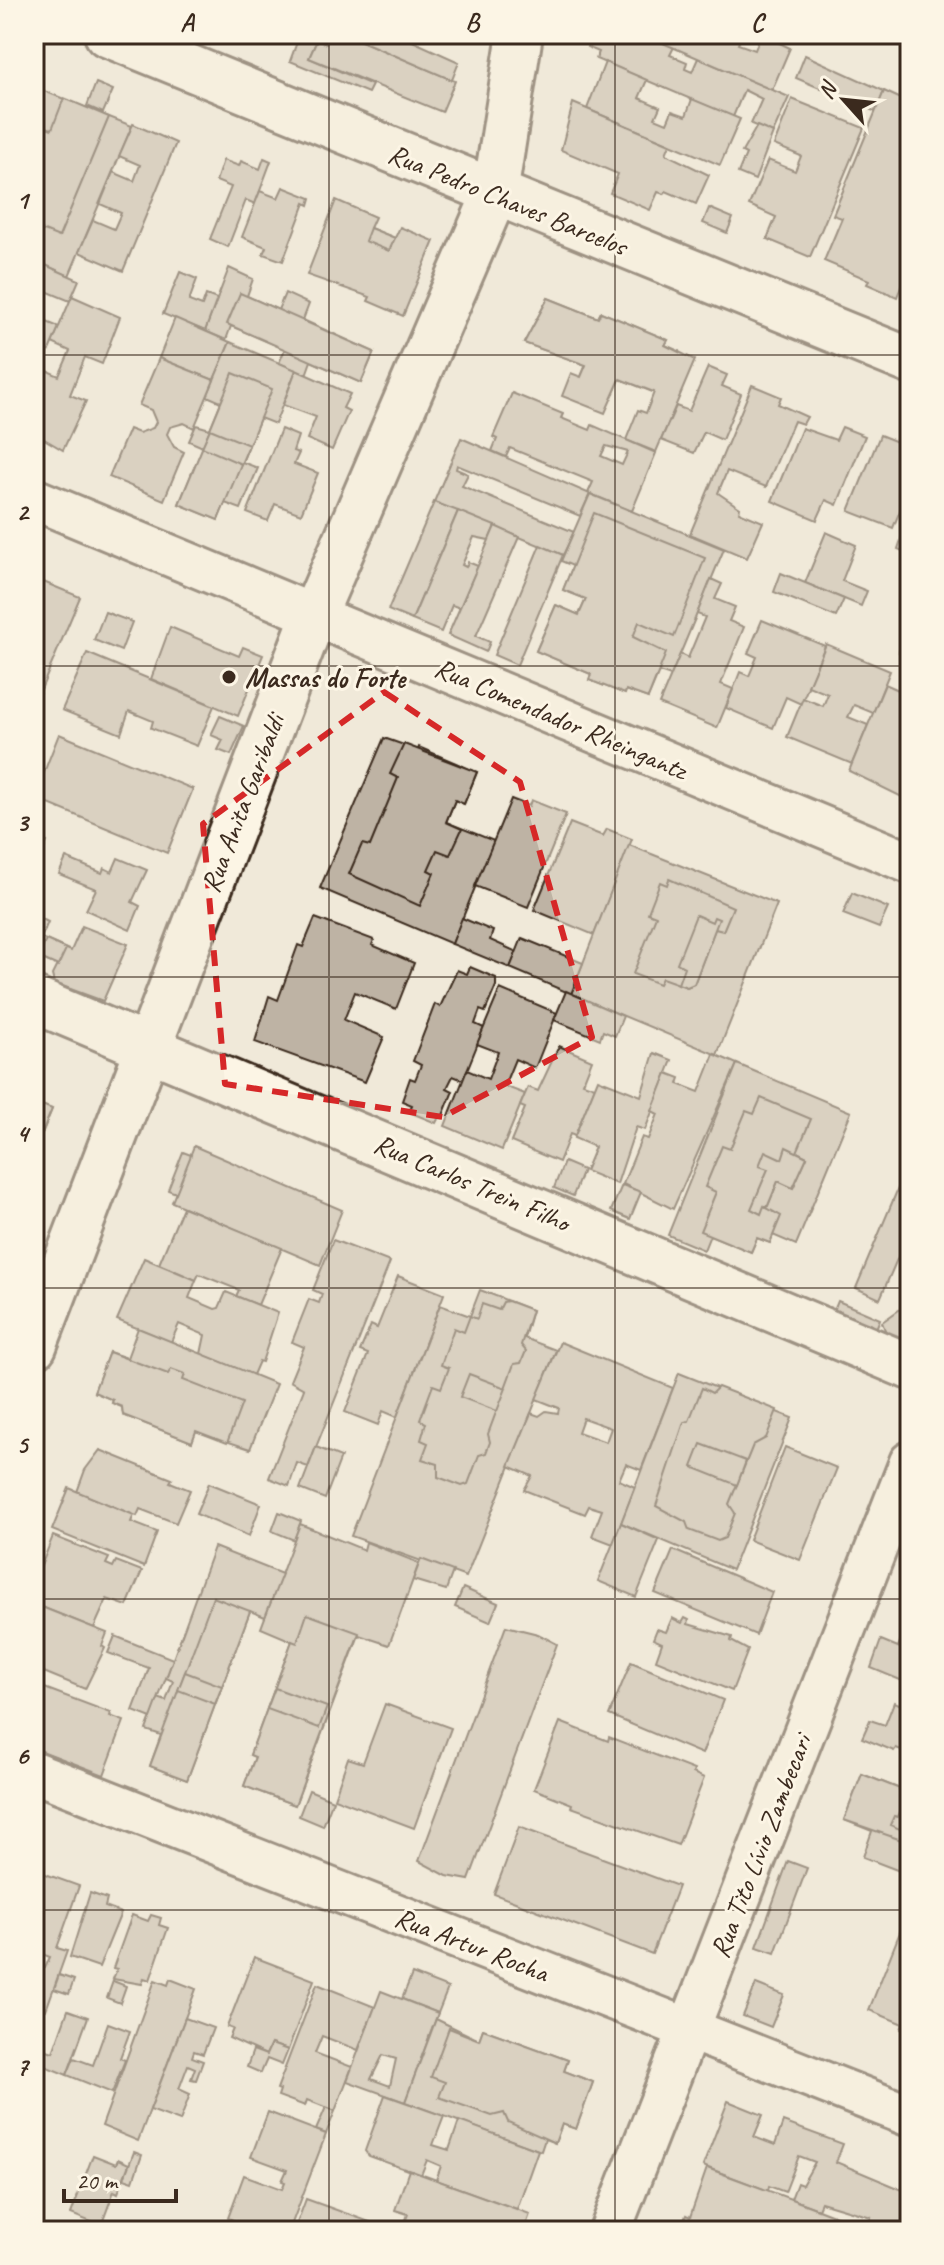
<svg xmlns="http://www.w3.org/2000/svg" width="944" height="2265" font-family="Caveat,sans-serif">
  <rect width="100%" height="100%" fill="#f0e9d9"/>
  <filter id="ink" filterUnits="userSpaceOnUse"><feTurbulence type="fractalNoise" baseFrequency=".0125" numOctaves="2"/><feDisplacementMap in="SourceGraphic" scale="16" xChannelSelector="R" yChannelSelector="G"/><feConvolveMatrix kernelMatrix="1 2 1 2 8 2 1 2 1" color-interpolation-filters="sRGB"/></filter>
  <g filter="url(#ink)">
    <g fill="#beb3a4" stroke="#3b2a1e" stroke-width="2" fill-rule="evenodd">
      <polygon points="300,34 330,34 326,44 317,40 309,58 372,85 368,93 290,61"/>
      <polygon points="330,34 345,34 455,81 442,112 309,58 317,40 326,44"/>
      <polygon points="345,34 397,34 459,62 452,80"/>
      <polygon points="592,34 642,34 674,47 670,55 687,62 685,69 692,72 698,58 789,97 773,133 751,124 762,99 744,90 733,117 596,59 599,52 587,47"/>
      <polygon points="642,34 731,34 740,39 738,44 755,50 761,34 790,48 772,90"/>
      <polygon points="805,55 884,91 876,112 796,78"/>
      <polygon points="605,62 647,80 639,98 660,107 655,118 667,123 672,111 686,116 692,99 740,119 720,165 587,109"/>
      <polygon points="96,83 113,90 103,113 87,106"/>
      <polygon points="34,87 132,126 69,276 34,260"/>
      <polygon points="884,91 910,103 910,264 897,297 867,284 869,280 824,261 842,218 833,215"/>
      <polygon points="64,98 109,117 59,237 34,227 34,145 43,126 52,129"/>
      <polygon points="792,99 864,128 810,257 767,239 776,217 749,205 768,160 795,171 801,156 774,145"/>
      <polygon points="573,103 670,144 666,154 709,175 696,204 666,191 664,194 658,192 650,210 610,193 618,174 561,150"/>
      <polygon points="133,124 176,143 123,271 79,252 93,220 114,229 121,213 100,204 113,172 134,181 140,165 119,156"/>
      <polygon points="757,126 773,133 755,180 738,173 746,154 742,152"/>
      <polygon points="264,158 271,161 255,204 246,200 228,247 210,239 231,187 216,181 223,160 239,166 241,161 260,169"/>
      <polygon points="283,187 311,198 309,205 305,203 283,261 263,254 266,247 242,237 260,191 278,198"/>
      <polygon points="336,200 375,217 370,228 395,238 400,227 434,241 403,316 368,301 370,297 307,275"/>
      <polygon points="709,208 733,218 727,233 703,223"/>
      <polygon points="370,228 395,238 389,251 365,241"/>
      <polygon points="34,260 79,280 70,301 34,286"/>
      <polygon points="229,268 253,279 247,296 278,310 285,293 309,304 303,320 374,352 361,383 311,361 306,375 279,363 285,349 231,326 226,340 205,331"/>
      <polygon points="180,272 197,279 189,301 202,306 206,295 217,299 205,331 163,314"/>
      <polygon points="240,293 374,352 361,383 227,324"/>
      <polygon points="72,296 120,317 102,364 85,357 70,395 86,401 63,450 34,433 34,386 41,368 59,376 70,351 52,343"/>
      <polygon points="548,298 598,318 601,312 668,340 665,345 679,351 660,395 620,379 614,393 580,379 586,365 524,343"/>
      <polygon points="548,298 598,318 601,312 668,340 665,345 695,360 656,452 626,440 638,410 646,413 654,392 620,379 605,413 562,396 571,373 581,377 586,365 524,343"/>
      <polygon points="37,318 59,327 34,386 34,326"/>
      <polygon points="175,318 230,342 214,380 159,358"/>
      <polygon points="230,342 296,370 275,424 260,418 242,462 258,468 241,509 225,503 218,520 179,504 203,447 189,441 196,425 210,429 221,402 207,396"/>
      <polygon points="159,358 214,380 194,428 184,423 170,427 167,434 174,447 184,452 164,500 109,477 129,429 139,433 153,428 156,422 151,410 139,405"/>
      <polygon points="708,367 727,375 722,386 741,394 722,440 704,432 694,453 661,440 676,406 689,411"/>
      <polygon points="296,370 350,394 343,408 349,411 332,450 307,439 316,417 283,405"/>
      <polygon points="233,373 272,389 218,520 179,504"/>
      <polygon points="752,385 781,397 778,404 807,417 803,424 794,421 766,487 727,471 718,493 740,508 739,512 763,522 747,558 690,534"/>
      <path d="M512,393L563,414L561,418L590,430L592,425L656,453L632,511L588,493L593,482L510,448L506,457L492,451L497,439L493,437ZM606,446L628,452L622,465L601,456Z"/>
      <polygon points="842,427 865,436 837,505 826,500 817,520 772,501 802,428 836,440"/>
      <polygon points="210,429 249,445 241,464 202,447"/>
      <polygon points="281,429 298,436 293,451 299,453 294,464 318,473 301,514 275,504 268,521 247,513"/>
      <polygon points="880,435 910,447 910,474 902,494 906,496 893,528 849,511"/>
      <polygon points="461,438 590,494 580,516 457,465 456,469 468,474 462,486 574,532 563,555 434,502"/>
      <polygon points="590,494 724,549 671,676 659,672 648,698 626,690 625,694 589,680 591,674 536,651 556,605 579,615 586,599 563,590 573,566 561,561"/>
      <polygon points="434,502 458,511 412,620 388,610"/>
      <polygon points="458,511 495,526 489,540 474,537 462,565 466,567 468,562 478,566 460,608 452,605 441,632 412,620"/>
      <polygon points="910,512 910,554 898,549"/>
      <polygon points="594,513 705,558 674,637 639,622 633,637 666,653 648,698 626,690 625,694 589,680 591,674 536,651 556,605 579,615 586,599 563,590"/>
      <polygon points="495,526 519,537 476,636 490,642 486,652 448,635"/>
      <polygon points="826,532 856,545 842,581 867,591 861,606 805,583"/>
      <polygon points="540,545 563,555 517,665 494,655"/>
      <polygon points="781,573 844,599 836,617 774,592"/>
      <polygon points="711,579 722,584 715,599 735,607 729,621 744,627 721,684 733,689 717,728 659,704 680,654 688,658 705,617 697,614"/>
      <polygon points="41,581 80,597 34,706 34,598"/>
      <polygon points="105,612 132,622 121,651 94,640"/>
      <polygon points="762,620 825,646 801,704 786,697 773,728 726,708 740,672 749,676 757,657 748,653"/>
      <polygon points="909,626 910,626 910,657 899,652"/>
      <polygon points="170,627 239,656 243,647 263,655 238,716 151,679"/>
      <polygon points="826,644 890,671 873,713 854,705 848,717 868,725 852,764 787,737 803,698 823,706 828,694 808,686"/>
      <polygon points="87,653 214,706 197,746 151,728 153,721 129,711 121,734 62,710"/>
      <polygon points="885,684 910,695 910,801 849,771"/>
      <polygon points="220,716 244,726 231,755 218,750 223,740 211,735"/>
      <polygon points="59,734 193,789 167,853 34,798"/>
      <polygon points="384,738 418,750 419,747 477,772 464,804 455,800 446,822 494,841 452,944 320,888"/>
      <polygon points="404,744 477,772 464,804 455,800 446,822 462,829 450,855 437,850 428,870 434,873 420,906 349,874 362,844 370,846 398,778 390,774"/>
      <polygon points="511,799 529,806 531,800 566,814 528,907 475,886"/>
      <polygon points="570,823 603,836 607,829 632,839 594,935 534,910"/>
      <polygon points="34,836 47,842 34,871"/>
      <polygon points="629,845 777,904 717,1055 571,994"/>
      <polygon points="66,858 102,873 104,868 112,872 118,858 147,870 132,902 140,906 130,930 86,910 96,889 59,874"/>
      <polygon points="669,879 733,907 723,931 715,929 694,984 687,987 662,978 659,984 633,974 656,916 648,913 660,882 667,885"/>
      <polygon points="852,893 888,908 879,928 843,914"/>
      <polygon points="34,915 48,922 41,938 71,951 82,926 128,944 103,1001 54,983 52,975 57,965 39,958 34,970"/>
      <polygon points="696,915 712,922 714,917 719,919 694,984 687,987 678,984 684,967 677,963"/>
      <polygon points="315,918 374,940 372,945 414,963 396,1009 355,992 344,1020 384,1037 365,1082 255,1042 269,996 278,1000 298,945 303,947"/>
      <polygon points="462,918 493,931 490,940 517,952 510,968 452,944"/>
      <polygon points="522,938 583,963 571,994 510,968"/>
      <polygon points="46,940 66,949 58,966 38,957"/>
      <polygon points="470,967 496,978 496,986 485,1012 480,1010 475,1024 484,1028 463,1080 453,1076 447,1088 453,1091 442,1118 439,1117 436,1123 409,1112 412,1105 402,1101 410,1078 415,1080 421,1065 413,1061 435,1004 440,1007 457,970 467,974"/>
      <polygon points="500,989 557,1013 535,1068 515,1059 504,1086 525,1094 502,1150 445,1126 467,1070 488,1079 498,1052 477,1044"/>
      <polygon points="566,991 623,1016 615,1036 603,1031 600,1039 554,1020"/>
      <polygon points="559,1046 592,1060 583,1083 595,1087 575,1136 570,1134 559,1162 511,1142 525,1108 520,1106 528,1087 538,1091"/>
      <polygon points="654,1053 672,1060 645,1130 636,1127 617,1184 585,1171 595,1147 574,1138 598,1079 641,1096"/>
      <polygon points="714,1054 737,1064 673,1209 623,1184 642,1137 648,1139 658,1114 652,1111 667,1073 680,1078 678,1084 699,1092"/>
      <polygon points="737,1064 851,1112 796,1245 773,1235 770,1243 757,1238 751,1252 710,1235 704,1250 668,1235"/>
      <polygon points="761,1098 811,1119 797,1152 807,1157 793,1188 778,1181 767,1208 781,1216 770,1243 757,1238 751,1252 700,1231 716,1192 705,1187 722,1146 730,1149 746,1111 754,1114"/>
      <polygon points="34,1102 52,1109 38,1143 34,1142"/>
      <polygon points="34,1102 52,1109 38,1143 34,1142"/>
      <polygon points="194,1146 342,1210 320,1265 172,1202"/>
      <polygon points="786,1147 807,1157 793,1188 778,1181 767,1208 764,1206 761,1214 751,1209 768,1169 759,1166 765,1151 782,1159"/>
      <polygon points="183,1152 191,1155 176,1193 168,1190"/>
      <polygon points="910,1160 910,1229 880,1299 856,1288"/>
      <polygon points="564,1162 583,1170 573,1196 554,1188"/>
      <polygon points="622,1185 641,1192 630,1219 611,1211"/>
      <polygon points="183,1207 282,1248 258,1305 236,1296 239,1290 199,1274 196,1280 159,1264"/>
      <polygon points="333,1240 390,1262 308,1467 297,1463 289,1486 269,1478 304,1389 290,1381 304,1347 292,1342 309,1299 319,1303 322,1294 313,1290"/>
      <polygon points="144,1258 196,1280 189,1298 215,1309 219,1308 226,1292 278,1313 262,1362 259,1361 253,1375 201,1354 205,1335 179,1324 171,1342 117,1320"/>
      <polygon points="398,1276 444,1294 398,1414 397,1417 383,1411 378,1425 345,1412 368,1354 360,1351 371,1325 377,1328"/>
      <polygon points="480,1290 532,1310 524,1338 556,1350 466,1577 351,1536 440,1305 470,1316"/>
      <polygon points="910,1293 910,1338 906,1342 890,1343 882,1322 903,1307"/>
      <polygon points="508,1301 532,1310 521,1345 526,1351 521,1363 514,1364 488,1434 490,1442 486,1453 479,1455 468,1484 462,1486 438,1477 438,1464 422,1459 428,1443 421,1440 426,1423 420,1420 433,1385 441,1388 449,1368 441,1365 454,1328 464,1332 470,1316 477,1319 482,1304 499,1310 503,1302"/>
      <polygon points="838,1301 880,1319 873,1336 831,1318"/>
      <polygon points="138,1328 276,1384 250,1449 196,1431 192,1442 123,1415 122,1407 112,1403 113,1400 94,1392 109,1352 127,1358"/>
      <path d="M560,1342L673,1388L641,1470L626,1464L619,1480L635,1487L613,1544L592,1536L602,1510L589,1506L585,1514L524,1490L532,1476L509,1466L531,1413L539,1416L546,1411L558,1413L559,1408L536,1399ZM583,1418L611,1428L606,1442L578,1432Z"/>
      <polygon points="109,1352 168,1374 171,1369 185,1374 183,1380 242,1403 227,1443 196,1431 192,1442 123,1415 122,1407 112,1403 113,1400 94,1392"/>
      <polygon points="679,1373 792,1418 732,1570 621,1523"/>
      <polygon points="469,1374 506,1388 497,1411 460,1397"/>
      <polygon points="718,1387 777,1410 766,1438 753,1445 729,1504 735,1513 725,1538 718,1541 689,1530 686,1522 656,1506 684,1422 689,1421 702,1388 712,1393"/>
      <polygon points="701,1444 746,1461 737,1485 692,1467"/>
      <polygon points="316,1447 341,1457 325,1499 300,1489"/>
      <polygon points="785,1447 837,1468 800,1560 749,1540"/>
      <polygon points="100,1450 172,1479 170,1482 190,1490 176,1523 140,1509 137,1516 134,1515 77,1492 85,1470"/>
      <polygon points="209,1483 261,1504 249,1536 196,1514"/>
      <polygon points="69,1488 134,1515 131,1522 157,1532 144,1567 52,1530"/>
      <polygon points="279,1512 301,1521 294,1540 272,1531"/>
      <polygon points="621,1523 659,1540 636,1597 598,1581"/>
      <polygon points="300,1524 364,1550 366,1542 419,1563 389,1645 359,1635 295,1805 244,1786 255,1757 250,1755 292,1641 261,1628"/>
      <polygon points="53,1536 109,1558 106,1564 113,1567 116,1561 142,1571 127,1606 107,1599 94,1628 34,1604 34,1575 37,1576"/>
      <polygon points="214,1547 282,1574 265,1617 250,1611 187,1780 150,1766 161,1735 146,1730 158,1698 166,1701 173,1681 166,1678"/>
      <polygon points="673,1550 772,1592 756,1635 655,1593"/>
      <polygon points="421,1559 453,1571 446,1590 413,1580"/>
      <polygon points="463,1588 498,1603 490,1622 455,1607"/>
      <polygon points="213,1597 250,1611 187,1780 150,1766"/>
      <polygon points="34,1604 107,1633 102,1646 105,1648 85,1689 34,1668"/>
      <polygon points="307,1614 359,1633 295,1805 244,1786 255,1757 250,1755 292,1641 297,1643"/>
      <polygon points="672,1618 682,1623 685,1618 689,1620 688,1624 732,1637 731,1641 748,1650 732,1691 656,1660 662,1643 653,1639 657,1629 666,1632"/>
      <polygon points="910,1618 910,1652 898,1647"/>
      <polygon points="506,1626 538,1634 557,1644 469,1880 447,1876 419,1861"/>
      <polygon points="115,1636 173,1659 151,1718 133,1711 149,1668 108,1653"/>
      <polygon points="881,1640 910,1652 910,1684 871,1668"/>
      <polygon points="631,1662 723,1700 702,1754 609,1715"/>
      <polygon points="185,1672 222,1686 215,1704 178,1690"/>
      <polygon points="34,1684 111,1713 110,1716 124,1721 104,1775 34,1748"/>
      <polygon points="275,1688 327,1707 319,1728 267,1709"/>
      <polygon points="894,1702 910,1708 910,1753 896,1748 894,1751 862,1738 870,1720 885,1725"/>
      <polygon points="385,1704 451,1728 414,1828 334,1798 348,1758 363,1763"/>
      <polygon points="560,1722 608,1741 609,1737 694,1770 693,1773 704,1778 678,1845 571,1807 572,1804 534,1789"/>
      <polygon points="862,1774 910,1793 910,1875 863,1857 872,1831 844,1820"/>
      <polygon points="862,1774 910,1793 910,1843 844,1820"/>
      <polygon points="309,1790 333,1800 323,1826 299,1816"/>
      <polygon points="907,1795 910,1796 910,1833 890,1825 894,1816 898,1817"/>
      <polygon points="519,1827 678,1886 652,1954 494,1894"/>
      <polygon points="788,1861 807,1868 775,1953 757,1947"/>
      <polygon points="37,1871 79,1886 57,1948 67,1951 46,2010 34,2005 34,1984 40,1967 45,1968 50,1957 34,1951"/>
      <polygon points="90,1893 107,1899 105,1907 121,1913 99,1967 70,1957"/>
      <polygon points="132,1915 148,1921 151,1915 161,1918 159,1925 168,1928 150,1980 144,1978 142,1984 113,1979 117,1969 113,1968"/>
      <polygon points="902,1927 910,1930 910,2033 901,2029 903,2024 869,2010"/>
      <polygon points="254,1957 314,1980 288,2050 271,2044 266,2055 229,2038 233,2029 227,2027"/>
      <polygon points="412,1974 448,1988 438,2013 402,1999"/>
      <polygon points="59,1975 74,1980 69,1994 54,1989"/>
      <polygon points="170,1979 196,1989 138,2141 102,2126 155,1980 168,1985"/>
      <polygon points="113,1981 126,1986 120,2003 107,1998"/>
      <polygon points="317,1984 375,2007 358,2050 322,2036 315,2053 352,2067 335,2111 307,2100 305,2106 278,2096 280,2090 277,2089"/>
      <polygon points="756,1984 784,1995 771,2027 743,2016"/>
      <path d="M381,1991L438,2013L405,2102L347,2081ZM383,2055L396,2059L390,2086L371,2079Z"/>
      <polygon points="68,2010 88,2017 67,2075 37,2063 41,2048 53,2052"/>
      <polygon points="185,2018 213,2028 203,2054 194,2051 192,2057 203,2061 196,2080 191,2079 195,2068 188,2065 179,2089 190,2094 180,2121 150,2110"/>
      <polygon points="436,2019 479,2040 483,2029 568,2060 564,2071 593,2082 576,2129 562,2124 555,2143 545,2139 541,2151 405,2102"/>
      <polygon points="108,2023 130,2031 120,2058 125,2060 112,2093 67,2075 74,2058 93,2065"/>
      <polygon points="449,2028 479,2040 483,2029 568,2060 564,2071 593,2082 576,2129 562,2124 555,2143 508,2122 504,2113 492,2116 439,2097 445,2082 431,2077"/>
      <polygon points="271,2044 288,2050 282,2065 267,2059 261,2073 247,2067 253,2050 266,2055"/>
      <polygon points="385,2095 444,2116 433,2145 449,2150 459,2121 538,2150 517,2209 436,2180 441,2166 427,2160 421,2175 369,2156 365,2151"/>
      <polygon points="728,2101 763,2115 754,2137 775,2145 783,2122 843,2144 836,2162 910,2193 910,2231 875,2231 867,2228 871,2217 821,2202 818,2209 791,2199 797,2183 802,2185 815,2162 799,2156 785,2192 769,2186 768,2191 703,2166"/>
      <polygon points="326,2107 335,2111 326,2134 316,2130"/>
      <polygon points="268,2112 326,2134 289,2231 260,2231 228,2218 244,2175 282,2189 285,2182 282,2181 287,2170 251,2157"/>
      <polygon points="134,2152 142,2155 133,2181 124,2178"/>
      <polygon points="93,2155 116,2164 118,2159 129,2164 118,2193 114,2191 101,2226 71,2214"/>
      <polygon points="707,2168 818,2209 875,2231 676,2231 681,2228 686,2215 690,2217"/>
      <polygon points="409,2170 530,2214 524,2231 402,2231 408,2214 395,2210"/>
      <polygon points="306,2199 370,2222 367,2231 294,2231"/>
    </g>
    <g fill="none" stroke-linecap="round" stroke-linejoin="round">
      <g stroke="#3b2a1e" stroke-width="46">
        <g id="street">
          <polyline points="34,499 910,863"/>
          <polyline points="34,1772 910,2116"/>
          <polyline points="610,2231 910,1462"/>
        </g>
      </g>
      <g stroke="#3b2a1e" stroke-width="50">
        <g id="secondary">
          <polyline points="107,34 910,361"/>
          <polyline points="34,1000 910,1367"/>
          <polyline points="34,1346 314,615 495,194 520,34"/>
        </g>
      </g>
      <use href="#street" stroke="#fcf5e5" stroke-width="40"/>
      <use href="#secondary" stroke="#fcf5e5" stroke-width="44"/>
    </g>
  </g>
  <path d="M0 0H944V2265H0ZM384,692L520,782L592,1037L443,1117L225,1084L203,824Z" fill="#f0e9d9" fill-opacity=".55" fill-rule="evenodd"/>
  <path fill="none" stroke="#d62828" stroke-width="6" stroke-dasharray="16 10" stroke-linejoin="round" d="M384,692L520,782L592,1037L443,1117L225,1084L203,824Z"/>
  <path fill="none" stroke="#3b2a1e" stroke-width="2" stroke-opacity="0.55" d="M329,34V2231M615,34V2231M34,355H910M34,666H910M34,977H910M34,1288H910M34,1599H910M34,1910H910"/>
  <circle fill="#3b2a1e" stroke="#fcf5e5" stroke-width="3" cx="229" cy="677" r="8"/>
  <g text-anchor="middle" stroke-width="6" stroke-linejoin="round" paint-order="stroke">
    <g font-size="28" fill="#3b2a1e" stroke="#fcf5e5">
      <text transform="translate(508 199) rotate(22)" y="10">Rua Pedro Chaves Barcelos</text>
      <text transform="translate(561 718) rotate(23)" y="10">Rua Comendador Rheingantz</text>
      <text transform="translate(242 803) rotate(-69)" y="10">Rua Anita Garibaldi</text>
      <text transform="translate(472 1182) rotate(23)" y="10">Rua Carlos Trein Filho</text>
      <text transform="translate(760 1846) rotate(-69)" y="10">Rua Tito Lívio Zambecari</text>
      <text transform="translate(472 1944) rotate(21)" y="10">Rua Artur Rocha</text>
    </g>
    <g font-size="28" font-weight="bold" fill="#3b2a1e" stroke="#fcf5e5" text-anchor="start">
      <text x="245" y="687">Massas do Forte</text>
    </g>
  </g>
  <rect width="944" height="2265" fill="none" stroke="#fcf5e5" stroke-width="88"/>
  <g transform="translate(844 100) rotate(297)" stroke="#fcf5e5" stroke-width="6" paint-order="stroke">
  <path d="M0-6L14 30L0 20L-14 30Z" fill="#3b2a1e"/>
  <text y="-12" font-size="22" font-weight="bold" text-anchor="middle" fill="#3b2a1e">N</text>
  </g>
  <path d="M64 2189v12h112v-12" fill="none" stroke="#3b2a1e" stroke-width="4"/>
  <text x="76" y="2189" font-size="24" fill="#3b2a1e" stroke="#fcf5e5" stroke-width="6" paint-order="stroke">20 m</text>
  <rect x="44" y="44" width="856" height="2177" fill="none" stroke="#3b2a1e" stroke-width="3"/>
  <g font-size="26" text-anchor="middle" font-weight="bold" fill="#3b2a1e">
    <text x="187" y="31">A</text>
    <text x="472" y="31">B</text>
    <text x="757" y="31">C</text>
    <text x="22" y="209">1</text>
    <text x="22" y="520">2</text>
    <text x="22" y="831">3</text>
    <text x="22" y="1142">4</text>
    <text x="22" y="1453">5</text>
    <text x="22" y="1764">6</text>
    <text x="22" y="2075">7</text>
  </g>
</svg>
